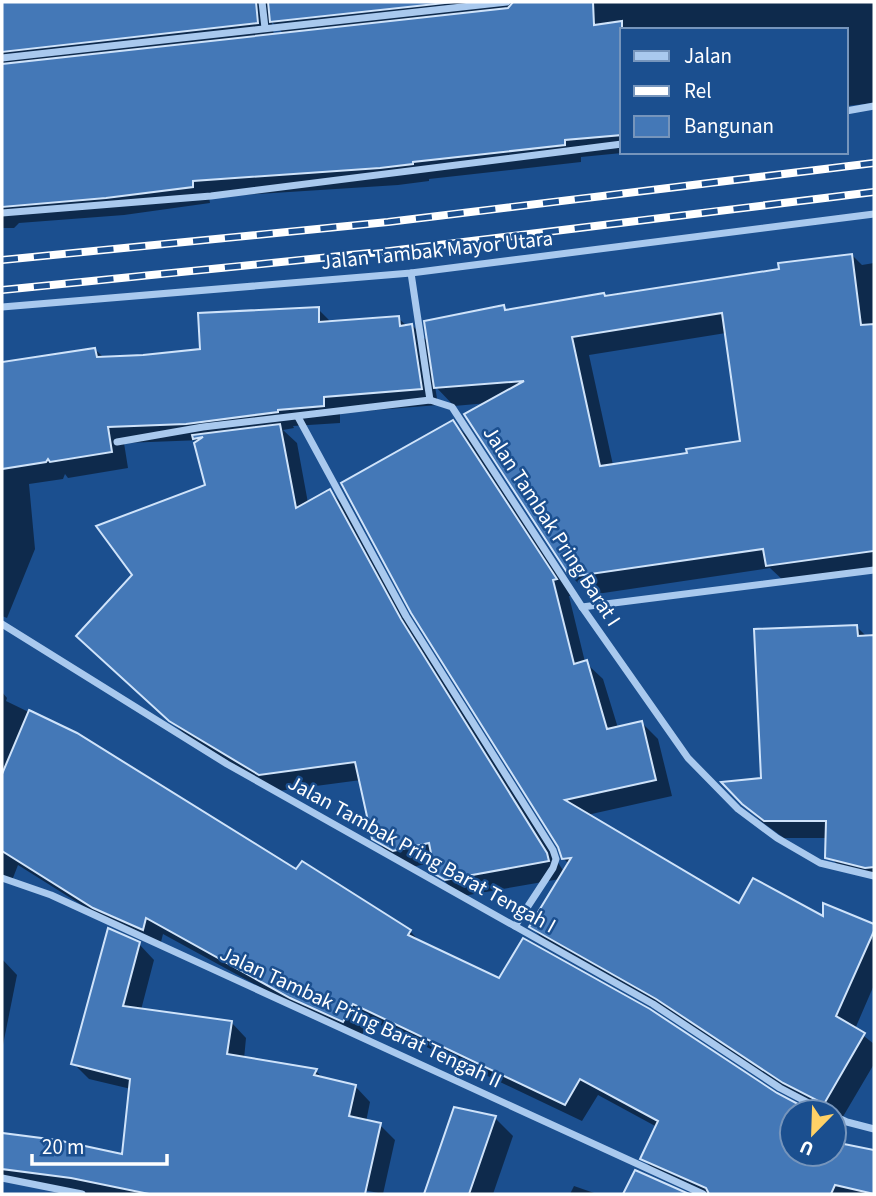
<svg xmlns="http://www.w3.org/2000/svg" width="876" height="1196" font-family="'Source Sans 3',sans-serif">
  <rect width="100%" height="100%" fill="#1b4f8f"/>
  <g fill="#0007" fill-rule="evenodd">
    <path d="M2,2H874V103L846,106V30H622V152H632L581,157V162L429,179V181L398,185L209,197L210,203L124,215L19,223L14,228H2ZM272,22L285,35L274,36Z"/>
    <path d="M852,255L862,265L874,263V572L786,583L770,568L590,595L571,576L488,403L454,406L435,386L438,405L340,413V423L293,426L294,428L283,430L297,443L308,503L330,491L346,508L417,638L564,872L569,864L563,858L453,422L470,439L572,596H569L585,662L603,679L618,728L641,722L658,739L672,796L587,815L740,905L824,919L825,905L874,926V985L855,1029L874,1044V1064L841,1120L834,1116V1112H827L802,1099L548,944L531,927L560,879L463,896L454,891L437,873L435,862L412,867L391,855L373,838L361,780L278,791L188,737L95,652L134,575L207,486L202,440L124,443L128,468L68,478L65,474L63,479L29,484L35,549L7,618L2,616V364L95,349L104,358L202,350L318,309L332,323L398,318L407,326L412,325L429,343L503,307L507,312L606,297L781,270ZM726,333L742,443L689,454L613,465L589,355Z"/>
    <polygon points="857,627 865,635 874,634 874,873 845,872 827,854 828,838 784,838 762,822 724,784 763,780"/>
    <polygon points="2,692 7,698 6,701 76,735 296,871 410,931 421,943 499,980 776,1095 809,1112 792,1112 792,1154 834,1154 834,1144 874,1152 874,1194 701,1194 659,1175 642,1158 657,1127 598,1095 582,1121 370,1020 360,1038 309,1014 163,934 160,946 112,924 18,865 11,883 2,879"/>
    <polygon points="139,944 154,960 141,1010 231,1022 246,1038 244,1059 316,1071 325,1080 355,1086 370,1102 366,1122 380,1125 395,1140 383,1194 312,1179 308,1194 95,1194 2,1181 2,1134 62,1142 124,1156 131,1089 89,1079 73,1063"/>
    <polygon points="2,959 17,975 2,1050"/>
    <polygon points="455,1109 495,1118 513,1136 493,1194 426,1194"/>
    <polygon points="574,1186 597,1194 570,1194"/>
  </g>
  <g fill="#4478b7" stroke="#cfe3fa" stroke-width="2" fill-rule="evenodd">
    <polygon points="2,2 256,2 258,23 2,52"/>
    <polygon points="268,2 454,2 270,22"/>
    <polygon points="513,2 593,2 594,25 622,21 622,135 565,140 565,145 413,162 413,164 380,168 193,181 193,187 106,198 2,207 2,64 508,8"/>
    <path d="M852,254L861,325L874,324V551L766,566L763,549L570,577L464,414L524,381L434,388L424,321L504,305L505,310L604,293L605,296L779,269L778,263ZM722,313L740,441L686,449L687,453L600,466L572,337Z"/>
    <polygon points="319,307 319,322 399,316 400,326 412,324 422,389 324,397 324,406 278,410 278,412 186,424 108,427 112,452 50,462 48,459 46,462 2,469 2,362 95,348 97,357 143,355 200,349 198,313"/>
    <polygon points="453,420 557,579 553,580 574,664 587,660 607,729 642,721 656,780 565,800 739,903 753,878 823,916 823,903 874,924 874,931 836,1016 865,1033 824,1104 783,1083 656,999 529,927 571,858 562,859 558,847 411,613 341,483"/>
    <polygon points="280,424 296,508 330,489 401,619 547,853 549,861 445,880 435,874 429,843 393,851 372,839 355,762 259,775 169,721 76,636 132,575 96,526 205,485 194,443 203,437 193,439 192,435"/>
    <polygon points="857,625 858,636 874,635 874,867 865,868 825,858 826,821 764,821 742,804 721,782 761,778 754,629"/>
    <polygon points="29,710 77,733 296,869 302,861 411,930 408,935 499,978 523,938 650,1009 777,1093 813,1112 792,1112 792,1154 834,1154 834,1142 874,1150 874,1194 835,1185 831,1194 709,1194 706,1188 640,1159 658,1121 580,1079 565,1105 353,1004 343,1022 290,998 146,918 143,930 93,908 2,851 2,774"/>
    <polygon points="108,928 140,942 123,1006 232,1021 227,1054 317,1069 314,1075 356,1085 349,1116 381,1123 365,1194 149,1194 71,1178 2,1169 2,1133 57,1140 122,1154 130,1079 71,1064"/>
    <polygon points="454,1107 496,1116 469,1194 424,1194"/>
    <polygon points="635,1170 689,1194 623,1194"/>
  </g>
  <g fill="none" stroke-linecap="round" stroke-linejoin="round">
    <g stroke="#a9c9ee" stroke-width="7">
      <polyline points="262,2 265,28"/>
      <polyline points="2,58 507,2"/>
      <polyline points="846,111 874,106"/>
      <polyline points="2,213 211,196 622,144"/>
      <polyline points="411,273 430,400"/>
      <polyline points="2,307 411,273 874,214"/>
      <polyline points="298,417 406,616 553,850 556,859 553,868 515,926"/>
      <polyline points="117,442 203,427 430,400 452,407 582,607 688,758 738,809 777,838 820,863 874,876"/>
      <polyline points="582,607 874,570"/>
      <polyline points="2,624 227,764 653,1004 780,1088 826,1112"/>
      <polyline points="2,878 51,895 703,1194"/>
      <polyline points="834,1116 847,1122 874,1129"/>
      <polyline points="2,1178 82,1194"/>
    </g>
    <g stroke="#fff" stroke-width="8">
      <g id="rail">
        <polyline points="2,260 388,222 874,163"/>
        <polyline points="2,290 390,251 874,192"/>
      </g>
    </g>
    <use href="#rail" stroke="#1b4f8f" stroke-width="5" stroke-dasharray="16" stroke-linecap="butt"/>
  </g>
  <g text-anchor="middle" stroke-width="5" stroke-linejoin="round" paint-order="stroke">
    <g font-size="21" fill="#fff" stroke="#1b4f8f">
      <text transform="translate(437 250) rotate(-6)" y="7">Jalan Tambak Mayor Utara</text>
      <text transform="translate(552 526) rotate(57)" y="7">Jalan Tambak Pring Barat I</text>
      <text transform="translate(422 854) rotate(29)" y="7">Jalan Tambak Pring Barat Tengah I</text>
      <text transform="translate(361 1017) rotate(25)" y="7">Jalan Tambak Pring Barat Tengah II</text>
    </g>
  </g>
  <rect width="876" height="1196" fill="none" stroke="#ffffff" stroke-width="7"/>
  <rect x="620" y="28" width="228" height="126" fill="#1b4f8f" stroke="#7695bc" stroke-width="2"/>
  <rect x="634" y="51" width="35" height="10" fill="#a9c9ee" stroke="#7695bc" stroke-width="2"/>
  <text x="684" y="63" font-size="21" fill="#ffffff">Jalan</text>
  <rect x="634" y="86" width="35" height="10" fill="#ffffff" stroke="#7695bc" stroke-width="2"/>
  <text x="684" y="98" font-size="21" fill="#ffffff">Rel</text>
  <rect x="634" y="116" width="35" height="21" fill="#4478b7" stroke="#7695bc" stroke-width="2"/>
  <text x="684" y="133" font-size="21" fill="#ffffff">Bangunan</text>
  <g transform="translate(813 1133) rotate(203)"><circle r="33" fill="#1b4f8f" stroke="#7695bc" stroke-width="2"/>
  <path d="M0-5L12 26L0 18L-12 26Z" fill="#ffd166"/>
  <text y="-10" font-size="19" font-weight="bold" text-anchor="middle" fill="#ffffff">U</text>
  </g>
  <path d="M32 1154v10h135v-10" fill="none" stroke="#ffffff" stroke-width="3.5"/>
  <text x="42" y="1154" font-size="21" fill="#ffffff" stroke="#1b4f8f" stroke-width="5" paint-order="stroke">20 m</text>
</svg>
